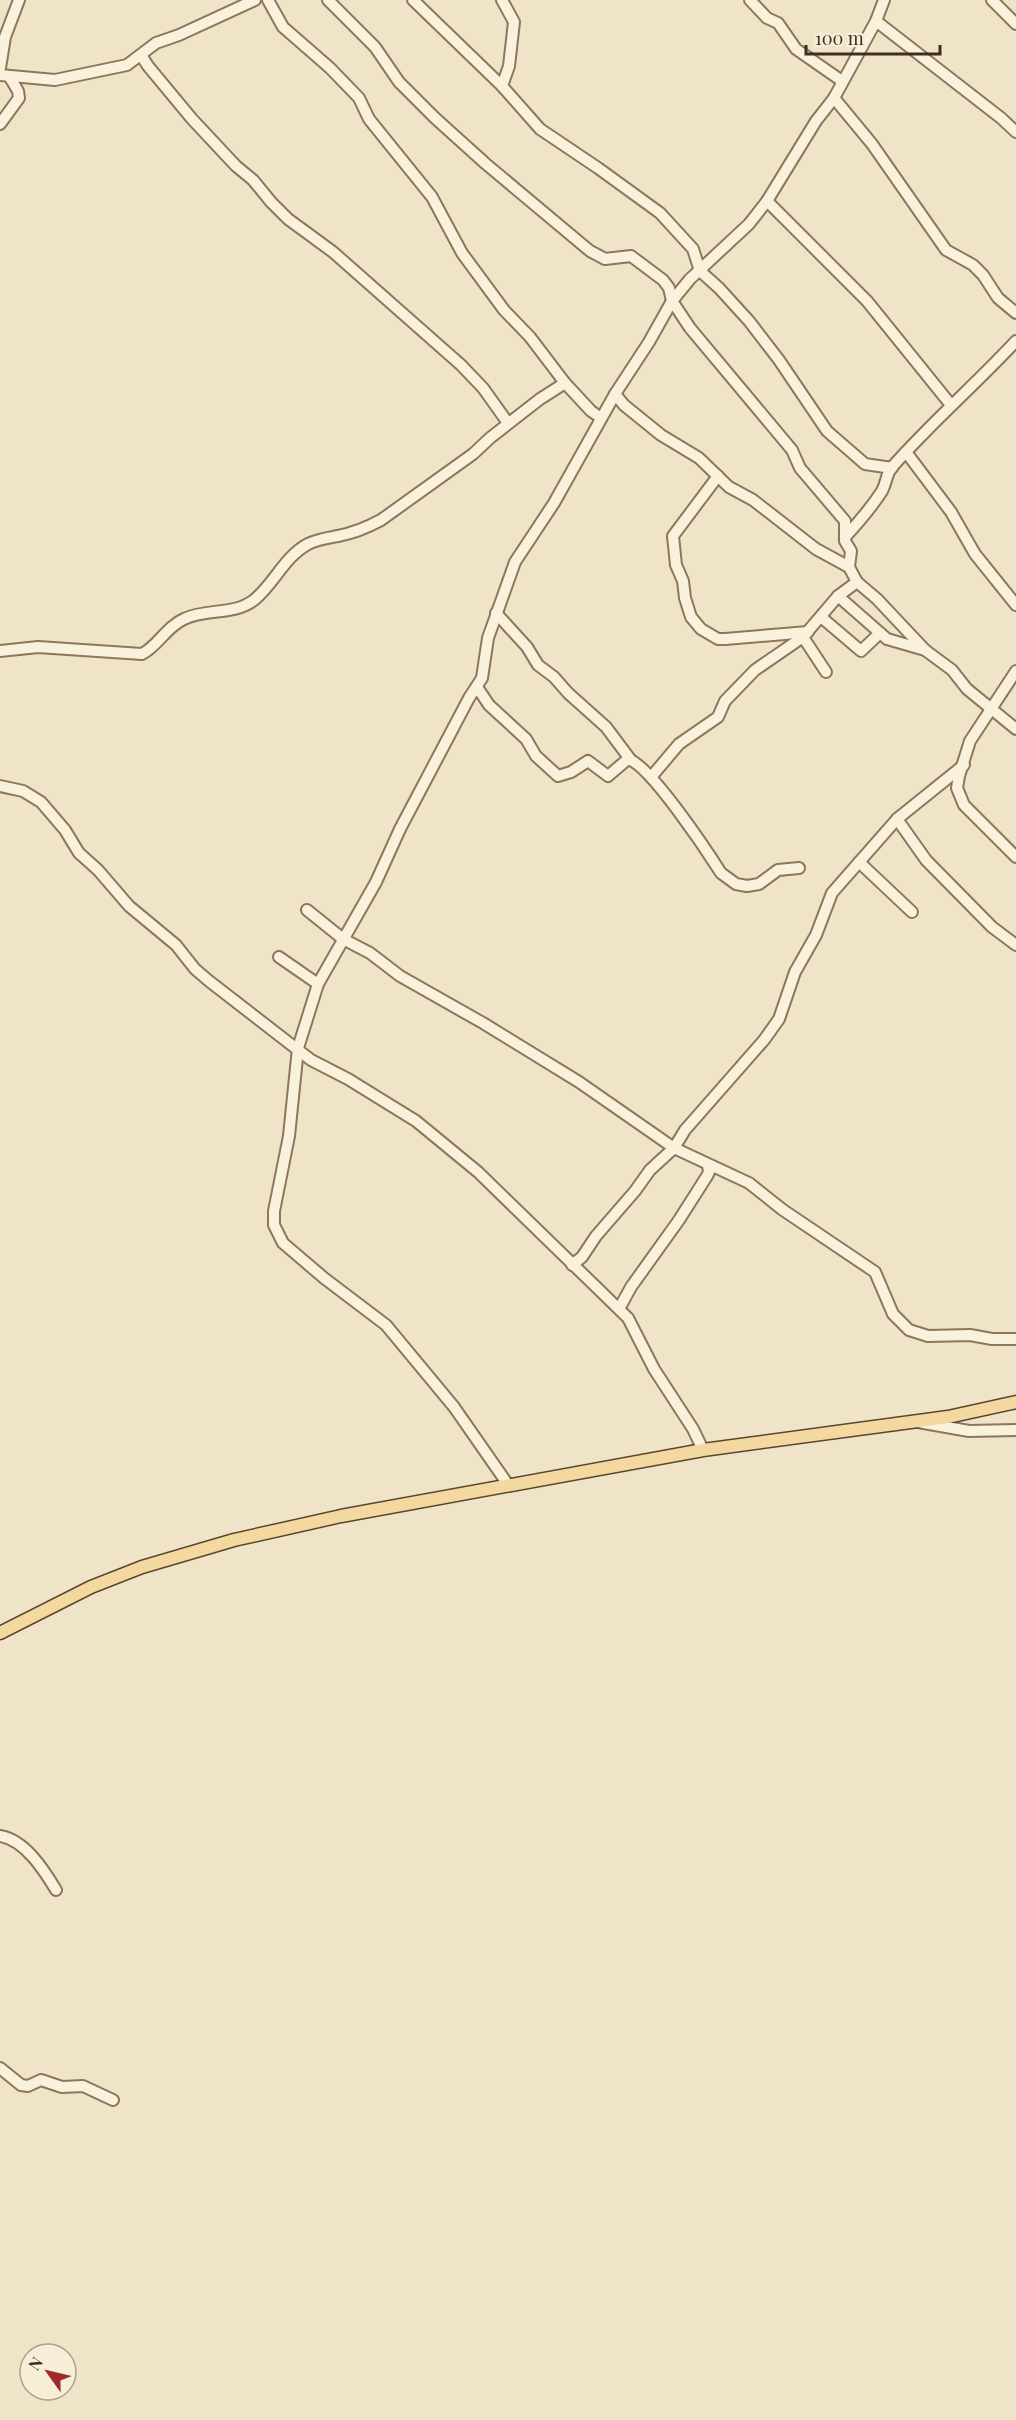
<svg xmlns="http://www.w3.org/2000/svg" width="1016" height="2420" font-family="'Playfair Display',serif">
  <rect width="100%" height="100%" fill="#f0e4c8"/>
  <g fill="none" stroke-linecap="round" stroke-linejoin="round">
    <g stroke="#8d765c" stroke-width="14">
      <g id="minor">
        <polyline points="268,0 283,27 330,68 359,98 369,119 432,197 462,253 504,310 530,337 565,383 591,411 601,418"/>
        <polyline points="328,0 375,47 399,82 435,118 486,164 590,251 605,259 631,256 663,280 669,288 672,301 690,328 792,450 800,468 845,521 845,541 851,551 849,567 857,582 877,599 925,650 952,670 967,689 1016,729"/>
        <polyline points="413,0 502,86 540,129 598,168 660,213 693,249 700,271 719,288 749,321 779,360 827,431 865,464 892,468"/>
        <polyline points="502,0 514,22 509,66 502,86"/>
        <polyline points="750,0 767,18 778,23 796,49 842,81"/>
        <polyline points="992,0 1016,24"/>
        <polyline points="876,21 1001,118 1016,132"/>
        <polyline points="141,55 148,66 192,119 236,166 253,180 271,202 288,219 333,252 461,365 483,388 508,423"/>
        <polyline points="0,68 5,37 19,0"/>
        <polyline points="0,75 55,80 127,65 156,43 179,35 255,0"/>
        <polyline points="834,98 872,144 946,250 973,265 983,275 998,298 1016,313"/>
        <polyline points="0,124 19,98 18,91 9,76"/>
        <polyline points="767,201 867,301 951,405"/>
        <polyline points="615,394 624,405 661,435 699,458 729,487 753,500 816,549 849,567"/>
        <polyline points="906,452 951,512 975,554 1016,605"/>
        <polyline points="718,476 673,536 676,565 683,581 685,598 691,617 701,629 718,639 725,639 808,632"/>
        <path d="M845,537C859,522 871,508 882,491C887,482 886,473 893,466C932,422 976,384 1016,341"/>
        <polyline points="838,596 887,639 925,650"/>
        <polyline points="496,613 527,647 538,665 554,677 568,693 606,727 630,759"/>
        <polyline points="821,617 861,651 880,633"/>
        <polyline points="803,637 826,672"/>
        <path d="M0,651L38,647L142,654C158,646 166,627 184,619C206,608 233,616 254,600C274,584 284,557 308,544C318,539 327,538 338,536C354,533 368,527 381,520L473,454L490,438L540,399L565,383"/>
        <polyline points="1016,671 970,741 959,776 957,788 964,805 1016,857"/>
        <path d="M477,687L489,705L526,739L536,756L558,776L571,772L588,761L608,776L628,759C650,765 707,851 721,873L736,884L747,886L759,884L778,870L799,868"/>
        <polyline points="652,776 679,744 718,717 725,701 755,670 803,637 838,596 857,582"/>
        <polyline points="0,786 23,791 41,802 65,830 79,853 98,870 129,906 176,945 195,969 209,981 311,1060 348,1079 416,1121 478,1172 628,1318 654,1369 693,1429 703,1450"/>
        <polyline points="897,819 926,860 992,927 1016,945"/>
        <polyline points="859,862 912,912"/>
        <polyline points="307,910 343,939 370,953 400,976 483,1023 579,1082 674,1148 749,1183 783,1210 875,1272 893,1314 909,1330 928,1336 970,1335 992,1339 1016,1339"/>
        <polyline points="279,957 318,984"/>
        <polyline points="572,1265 582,1257 596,1236 635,1191 650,1170 674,1148 685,1130 764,1040 779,1019 795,972 816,935 832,893 897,819 964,765"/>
        <polyline points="619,1309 631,1287 679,1220 707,1176 709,1172 708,1165"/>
        <polyline points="918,1422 969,1431 1016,1430"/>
        <polyline points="509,1486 454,1407 386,1325 324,1278 283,1243 274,1225 274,1211 289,1136 298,1048 318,984 376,882 400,829 469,698 482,678 488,638 515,562 554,503 615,394 649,342 672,301 690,279 749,224 767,201 816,121 834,98 876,21 884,0"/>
        <path d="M0,1836C25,1840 44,1870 56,1890"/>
        <polyline points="0,2068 21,2085 28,2086 41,2080 62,2087 83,2086 113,2100"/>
      </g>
    </g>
    <g stroke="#5b4430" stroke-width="15">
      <polyline id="major" points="0,1633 91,1587 142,1567 234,1540 341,1516 703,1450 948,1417 1016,1402"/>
    </g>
    <use href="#minor" stroke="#faf1dc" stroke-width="10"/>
    <use href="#major" stroke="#f3d9a0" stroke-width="12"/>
  </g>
  <g transform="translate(48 2372) rotate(304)"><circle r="28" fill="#f7eed8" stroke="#ada18e" stroke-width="1.5"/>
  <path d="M0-4.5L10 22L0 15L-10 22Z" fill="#9e2a2b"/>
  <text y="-9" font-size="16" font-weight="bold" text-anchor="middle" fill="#3d2e20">N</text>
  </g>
  <path d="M806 45v9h134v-9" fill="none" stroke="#3d2e20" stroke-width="3"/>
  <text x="815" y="45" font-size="18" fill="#3d2e20" stroke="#f7eed8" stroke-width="4.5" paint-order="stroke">100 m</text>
</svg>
